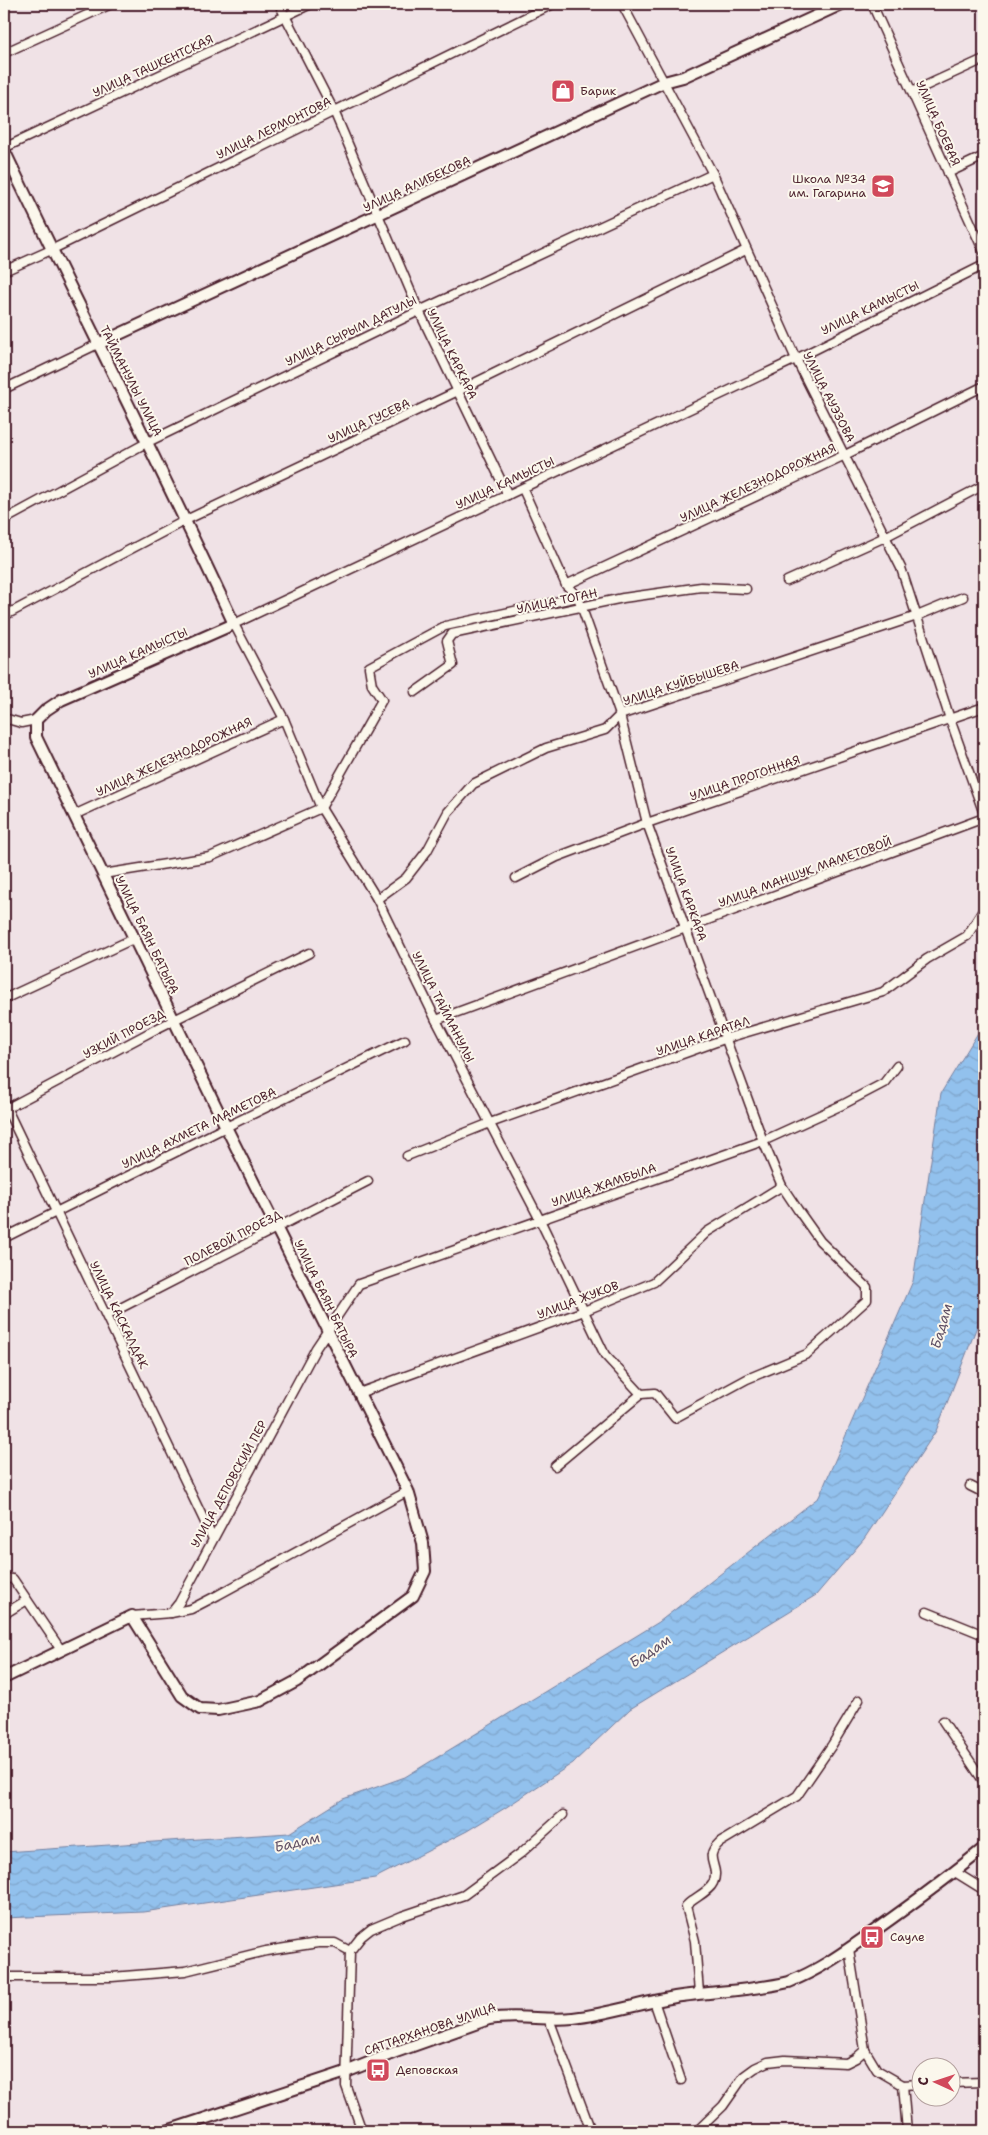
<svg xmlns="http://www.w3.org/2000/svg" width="988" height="2135" font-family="'Shantell Sans',sans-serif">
  <defs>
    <pattern id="water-waves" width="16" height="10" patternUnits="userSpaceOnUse" patternTransform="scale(1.25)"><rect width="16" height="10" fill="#92c1ed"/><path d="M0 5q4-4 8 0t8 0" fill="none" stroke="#7fa5cb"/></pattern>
  </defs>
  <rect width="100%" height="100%" fill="#f0e2e6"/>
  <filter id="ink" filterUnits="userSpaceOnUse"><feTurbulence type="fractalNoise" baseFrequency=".02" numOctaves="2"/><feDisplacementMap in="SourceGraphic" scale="10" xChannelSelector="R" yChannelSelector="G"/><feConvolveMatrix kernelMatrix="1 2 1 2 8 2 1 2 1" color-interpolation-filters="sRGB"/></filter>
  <g filter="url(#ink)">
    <polygon fill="url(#water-waves)" stroke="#75809f" points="984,1023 984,1301 983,1311 936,1431 864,1539 816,1595 630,1709 573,1763 505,1808 467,1831 375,1878 143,1912 4,1918 4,1852 289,1833 343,1799 405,1777 659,1622 819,1497 913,1281 941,1093"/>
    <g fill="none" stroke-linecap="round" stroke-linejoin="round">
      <g stroke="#4a1f2b" stroke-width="11">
        <g id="minor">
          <polyline points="279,4 334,111 419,311 508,495"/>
          <polyline points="622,4 713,174 796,359 901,568 950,719 984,814"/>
          <polyline points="872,4 984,252"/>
          <polyline points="4,53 111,4"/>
          <polyline points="912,92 984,59"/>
          <polyline points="4,148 311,4"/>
          <polyline points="948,173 984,156"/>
          <polyline points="4,271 51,250 553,4"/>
          <polyline points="4,389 98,344"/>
          <polyline points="523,489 566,585 578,597 620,715 647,823 763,1141 782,1186 798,1210 820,1241 867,1287 867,1300 807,1354 747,1379 675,1418 655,1393 641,1394 555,1466"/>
          <polyline points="4,520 148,442 419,311 713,174"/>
          <polyline points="787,581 885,537 984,485"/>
          <polyline points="566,585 845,455 984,386"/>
          <polyline points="984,588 984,587"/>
          <polyline points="4,616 186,520 458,391 746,250"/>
          <polyline points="415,692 453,665 447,641 452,634 623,598 701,587 746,589"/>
          <polyline points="4,718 21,723 36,720"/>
          <polyline points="74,815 284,719"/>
          <polyline points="103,874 210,857 321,808 382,700 372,685 369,667 445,626 578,597"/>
          <polyline points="516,878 557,857 647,823 984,707"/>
          <polyline points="377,899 406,878 427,851 448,812 473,784 546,748 605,730 620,715 917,616 963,597"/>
          <polyline points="4,999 135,938"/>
          <polyline points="436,1020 984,818"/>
          <polyline points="4,1103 212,1537"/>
          <polyline points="4,1110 158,1028 309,953"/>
          <polyline points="407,1156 490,1123 727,1038 883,992 927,959 967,936 984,909"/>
          <polyline points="4,1238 226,1127 405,1040"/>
          <polyline points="107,1315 368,1181"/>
          <polyline points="359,1393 584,1311 654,1282 707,1232 782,1186"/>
          <polyline points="641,1394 605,1355 540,1220 436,1020 377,899 321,808 284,719 234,624 796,359 984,265"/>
          <polyline points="970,1486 984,1493"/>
          <polyline points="4,1578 13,1579 61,1650"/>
          <polyline points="927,1612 984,1635"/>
          <polyline points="171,1613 191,1609 218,1595 408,1491"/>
          <polyline points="4,1614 27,1600"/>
          <polyline points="132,1616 171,1613 179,1603 316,1348 359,1284 763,1141 842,1105 884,1083 897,1066"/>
          <polyline points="943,1721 984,1782"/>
          <polyline points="955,1872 984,1890"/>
          <polyline points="849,1949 865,2050"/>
          <polyline points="4,1977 112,1977 185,1971 266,1951 318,1943 335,1943 350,1951"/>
          <path d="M699,1993L695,1941L686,1906C693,1898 709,1892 713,1883C721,1866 702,1859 719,1843L797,1796L832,1745L859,1700"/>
          <polyline points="654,2001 681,2080"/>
          <polyline points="549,2019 591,2131"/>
          <polyline points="950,2083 984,2082"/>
          <polyline points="903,2085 920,2084"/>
          <polyline points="362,2131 346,2086 350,1951 361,1937 371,1929 402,1916 464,1895 521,1853 563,1815"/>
          <polyline points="697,2131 723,2106 744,2076 755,2068 768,2062 785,2060 846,2063 856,2058 865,2050 877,2070 903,2085 907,2131"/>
        </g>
      </g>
      <g stroke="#4a1f2b" stroke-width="14">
        <g id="tertiary">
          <path d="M4,150C79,308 160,464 234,624L61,700L46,710L36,720V737L226,1127L408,1491L423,1543L425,1571L413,1596L297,1681L260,1701L218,1710L200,1709L182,1696L132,1616L4,1678"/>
          <polyline points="98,344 664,82 683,77 842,4"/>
          <path d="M167,2131L346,2072L393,2053L489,2019C518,2014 545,2021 573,2018C608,2014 641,2003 675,1997C713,1991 752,1991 789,1982C820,1970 847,1950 874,1931C912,1904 949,1877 984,1848"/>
        </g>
      </g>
      <use href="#minor" stroke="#fbf7ec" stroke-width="8"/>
      <use href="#tertiary" stroke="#fbf7ec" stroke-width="10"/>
    </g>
  </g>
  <defs>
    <g id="shop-square" transform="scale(1.25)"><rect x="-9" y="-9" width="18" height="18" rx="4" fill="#d1495b" stroke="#fbf7ec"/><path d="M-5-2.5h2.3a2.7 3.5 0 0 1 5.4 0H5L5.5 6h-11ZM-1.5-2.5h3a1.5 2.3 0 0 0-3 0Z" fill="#fff"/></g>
    <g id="school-square" transform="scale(1.25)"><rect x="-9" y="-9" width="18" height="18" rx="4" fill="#d1495b" stroke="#fbf7ec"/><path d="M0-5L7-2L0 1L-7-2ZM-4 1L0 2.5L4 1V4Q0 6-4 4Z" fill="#fff"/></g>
    <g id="bus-square" transform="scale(1.25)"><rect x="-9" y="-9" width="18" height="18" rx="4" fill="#d1495b" stroke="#fbf7ec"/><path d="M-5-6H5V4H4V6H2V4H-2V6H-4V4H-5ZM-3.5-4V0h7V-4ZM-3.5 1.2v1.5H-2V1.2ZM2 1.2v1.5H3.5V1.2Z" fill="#fff"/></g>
  </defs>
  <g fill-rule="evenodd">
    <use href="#shop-square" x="563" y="91"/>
    <use href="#school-square" x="883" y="186"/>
    <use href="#bus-square" x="872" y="1937"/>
    <use href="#bus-square" x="378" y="2070"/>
  </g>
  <g text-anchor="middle" stroke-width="4" stroke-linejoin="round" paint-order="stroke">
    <g font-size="12" fill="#4a1f2b" stroke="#fbf7ec">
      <text transform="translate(153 66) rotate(-25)" y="4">УЛИЦА ТАШКЕНТСКАЯ</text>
      <text transform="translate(938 123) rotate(66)" y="4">УЛИЦА БОЕВАЯ</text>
      <text transform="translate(274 128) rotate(-26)" y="4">УЛИЦА ЛЕРМОНТОВА</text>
      <text transform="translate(417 184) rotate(-25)" y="4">УЛИЦА АЛИБЕКОВА</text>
      <text transform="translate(870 308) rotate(-26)" y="4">УЛИЦА КАМЫСТЫ</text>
      <text transform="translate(351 331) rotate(-26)" y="4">УЛИЦА СЫРЫМ ДАТУЛЫ</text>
      <text transform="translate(452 354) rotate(64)" y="4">УЛИЦА КАРКАРА</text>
      <text transform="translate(131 381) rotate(63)" y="4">ТАЙМАНУЛЫ УЛИЦА</text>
      <text transform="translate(829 397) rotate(63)" y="4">УЛИЦА АУЭЗОВА</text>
      <text transform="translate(369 421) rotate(-25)" y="4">УЛИЦА ГУСЕВА</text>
      <text transform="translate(505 483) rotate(-25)" y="4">УЛИЦА КАМЫСТЫ</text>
      <text transform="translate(758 483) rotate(-25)" y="4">УЛИЦА ЖЕЛЕЗНОДОРОЖНАЯ</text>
      <text transform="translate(557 601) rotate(-12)" y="4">УЛИЦА ТОГАН</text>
      <text transform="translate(138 653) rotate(-24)" y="4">УЛИЦА КАМЫСТЫ</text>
      <text transform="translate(681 683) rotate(-18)" y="4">УЛИЦА КУЙБЫШЕВА</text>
      <text transform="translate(174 757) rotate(-25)" y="4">УЛИЦА ЖЕЛЕЗНОДОРОЖНАЯ</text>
      <text transform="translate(745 778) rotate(-19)" y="4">УЛИЦА ПРОГОННАЯ</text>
      <text transform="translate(805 872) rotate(-20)" y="4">УЛИЦА МАНШУК МАМЕТОВОЙ</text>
      <text transform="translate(686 894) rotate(70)" y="4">УЛИЦА КАРКАРА</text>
      <text transform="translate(147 935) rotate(64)" y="4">УЛИЦА БАЯН БАТЫРА</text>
      <text transform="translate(443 1007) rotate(63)" y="4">УЛИЦА ТАЙМАНУЛЫ</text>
      <text transform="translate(124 1034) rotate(-28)" y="4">УЗКИЙ ПРОЕЗД</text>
      <text transform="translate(703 1036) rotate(-19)" y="4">УЛИЦА КАРАТАЛ</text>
      <text transform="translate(199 1128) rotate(-26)" y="4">УЛИЦА АХМЕТА МАМЕТОВА</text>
      <text transform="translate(604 1185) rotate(-19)" y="4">УЛИЦА ЖАМБЫЛА</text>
      <text transform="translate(233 1238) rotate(-27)" y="4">ПОЛЕВОЙ ПРОЕЗД</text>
      <text transform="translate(326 1299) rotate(64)" y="4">УЛИЦА БАЯН БАТЫРА</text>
      <text transform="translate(578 1300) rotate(-21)" y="4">УЛИЦА ЖУКОВ</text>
      <text transform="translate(119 1315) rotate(64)" y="4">УЛИЦА КАСКАЛДАК</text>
      <text transform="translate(229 1484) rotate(-61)" y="4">УЛИЦА ДЕПОВСКИЙ ПЕР</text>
      <text transform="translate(430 2029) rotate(-19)" y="4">САТТАРХАНОВА УЛИЦА</text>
    </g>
    <g font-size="12" fill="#4a1f2b" stroke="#fbf7ec" text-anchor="start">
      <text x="580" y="95">Барик</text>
      <text x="866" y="183" text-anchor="end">Школа №34<tspan x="866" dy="14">им. Гагарина</tspan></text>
      <text x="890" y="1941">Сауле</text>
      <text x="396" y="2074">Деповская</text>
    </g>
    <g font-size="14" font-style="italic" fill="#605065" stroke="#fbf7ec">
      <text transform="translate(941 1326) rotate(-74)" y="5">Бадам</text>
      <text transform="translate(650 1651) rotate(-34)" y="5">Бадам</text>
      <text transform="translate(297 1842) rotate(-13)" y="5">Бадам</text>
    </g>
  </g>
  <rect width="988" height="2135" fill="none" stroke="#fbf7ec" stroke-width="20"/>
  <rect x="10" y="10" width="968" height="2115" fill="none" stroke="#4a1f2b" stroke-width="2" filter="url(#ink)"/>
  <g transform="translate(936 2082) rotate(273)"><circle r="24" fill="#fbf7ec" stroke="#b4a19f"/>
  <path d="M0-4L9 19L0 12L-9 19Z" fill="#d1495b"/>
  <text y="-8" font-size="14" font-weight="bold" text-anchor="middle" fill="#4a1f2b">С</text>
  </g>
</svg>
